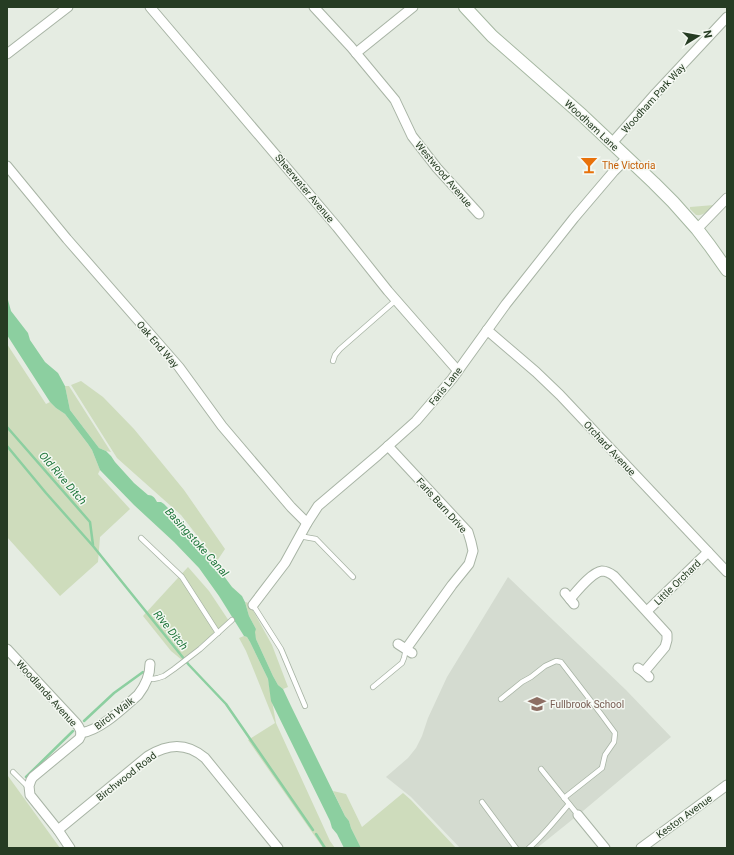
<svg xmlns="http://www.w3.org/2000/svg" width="734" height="855" font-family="Roboto,sans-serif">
  <rect width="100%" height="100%" fill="#e5ece2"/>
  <polygon fill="#d4dbd0" points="508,577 626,690 671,737 583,811 537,848 460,848 411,797 386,777 408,758 416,748 422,736 428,718 447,677"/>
  <g fill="#cedcbc">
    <path d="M714,205C708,211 704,216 696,215L690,209V207Z"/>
    <polygon points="7,344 46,404 50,402 56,408 65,414 88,444 92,450 100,470 98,474 130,509 100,537 98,562 60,596 7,537"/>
    <polygon points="81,381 103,397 134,429 184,490 225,549 217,561 181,515 117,458 71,385"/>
    <polygon points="65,386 69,386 111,452 106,451 99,448 70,410"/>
    <polygon points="188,567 209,591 229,621 182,660 171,651 143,616"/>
    <polygon points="245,602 249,603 272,645 288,687 283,689 278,685 273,676 256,639 254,632 256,629 249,616"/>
    <polygon points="244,636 247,637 250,642 268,679 276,723 330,841 335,848 323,848 248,740 275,723 246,651 239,638"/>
    <polygon points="8,776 60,848 7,848"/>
    <polygon points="333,791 346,794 362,827 403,793 411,800 456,848 361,848 351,828 349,821 345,816"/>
  </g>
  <path fill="#8ccfa0" d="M7,298L8,300L11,311L28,333L30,340L45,362L58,373L65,386L70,410L99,448L106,451L111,456L115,462L134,483L148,495C153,495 155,498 157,502H161L164,504L177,517L212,560L232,587L242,596L245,602L249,616L256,629L255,632L256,639L273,676L278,685L283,689L291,706L345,816L349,821L351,828L361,848H344L337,834L332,828L330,821L271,701L268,679L250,642L247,637L244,636L219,596L199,568L174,542L134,505L100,470L92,450L88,444L65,414L56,408L50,402L7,335Z"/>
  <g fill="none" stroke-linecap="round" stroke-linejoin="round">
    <g stroke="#8ccfa0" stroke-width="2.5">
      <polyline points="7,427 90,522 93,545"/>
      <polyline points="7,446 46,493 93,546 189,665 226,704 313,830"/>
      <polyline points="84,721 114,693 143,672"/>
      <polyline points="26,777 73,731"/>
      <polyline points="316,834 325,848"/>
    </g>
    <g stroke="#a8b4a5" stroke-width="6">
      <g id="service">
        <polyline points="333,361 335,355 340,349 396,300"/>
        <polyline points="299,536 316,539 353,577"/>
        <polyline points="141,538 182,577 218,633"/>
        <polyline points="253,605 281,649 305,706"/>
        <polyline points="148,678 153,679 158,678 164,676 174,669 200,649 232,620"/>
        <polyline points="373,687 402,663 404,658 406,649"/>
        <polyline points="501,699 522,682 531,677 545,666 556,661 561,662 601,714 615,733 614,742 605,755 602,768 564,798"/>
        <polyline points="541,769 578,815"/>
        <polyline points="13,772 29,788"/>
        <polyline points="482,802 516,848"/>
        <path d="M529,848C544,835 556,819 569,804"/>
      </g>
    </g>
    <g stroke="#a8b4a5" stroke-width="11">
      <g id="minor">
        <polyline points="150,7 337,227 388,291 458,371"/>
        <polyline points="314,7 351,47 395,100 412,136 437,168 479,214"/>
        <polyline points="356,53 413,7"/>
        <polyline points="7,54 68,7"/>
        <polyline points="612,143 656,93 727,17"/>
        <polyline points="7,166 67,239 179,367 222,426 291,507 307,523"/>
        <polyline points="697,229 727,198"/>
        <polyline points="487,330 536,372 560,395 727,572"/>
        <polyline points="388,446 468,532 471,542 473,551 469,564 452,585 406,649"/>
        <polyline points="565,593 574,604"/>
        <path d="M570,599C577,591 592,572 602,571C607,571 610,573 614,576L667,634V640L665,647L644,672"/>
        <polyline points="253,605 285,563 307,523 318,506 378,455 416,421 452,379 506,304 574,218 614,171 627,158"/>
        <polyline points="647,611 708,552"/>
        <polyline points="398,644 412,653"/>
        <path d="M7,649L76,723C80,728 83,733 79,739L33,777L31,780L29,786L30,795L58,830L70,848"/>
        <polyline points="638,668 644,672 649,677"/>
        <path d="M81,733C101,730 123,708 138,695C145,686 150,676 150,664"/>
        <polyline points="578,815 605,848"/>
        <path d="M58,830L148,756C168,744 186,742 205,758L278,848"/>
        <polyline points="641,848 727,785"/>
      </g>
    </g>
    <g stroke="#a5b7a1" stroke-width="14">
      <polyline id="secondary" points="465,7 492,36 582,115 654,183 673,202 697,229 710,246 727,270"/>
    </g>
    <use href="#service" stroke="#fff" stroke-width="4.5"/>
    <use href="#minor" stroke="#fff" stroke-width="9"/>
    <use href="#secondary" stroke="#fff" stroke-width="12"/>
  </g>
  <defs>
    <g id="bar-bare" transform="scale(1.38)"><path d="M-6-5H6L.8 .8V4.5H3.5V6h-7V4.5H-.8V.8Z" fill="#e8710a" stroke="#f4f8f2" stroke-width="2.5" paint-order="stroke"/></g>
    <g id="school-bare" transform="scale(1.38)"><path d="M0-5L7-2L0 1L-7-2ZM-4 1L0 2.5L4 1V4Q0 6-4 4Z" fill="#8d6e63" stroke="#f4f8f2" stroke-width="2.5" paint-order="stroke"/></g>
  </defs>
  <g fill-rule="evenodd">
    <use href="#bar-bare" x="589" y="165"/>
    <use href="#school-bare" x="537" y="704"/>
  </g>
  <g text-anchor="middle" stroke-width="3" stroke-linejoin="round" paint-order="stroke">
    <g font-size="10" fill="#263c23" stroke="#f4f8f2">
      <text transform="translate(653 98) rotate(-48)" y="4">Woodham Park Way</text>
      <text transform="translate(592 125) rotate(43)" y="4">Woodham Lane</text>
      <text transform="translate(444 174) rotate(50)" y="4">Westwood Avenue</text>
      <text transform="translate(305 188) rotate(50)" y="4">Sheerwater Avenue</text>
      <text transform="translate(158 344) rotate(49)" y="4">Oak End Way</text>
      <text transform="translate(445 386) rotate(-51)" y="4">Faris Lane</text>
      <text transform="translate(610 448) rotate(47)" y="4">Orchard Avenue</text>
      <text transform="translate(442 505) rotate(48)" y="4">Faris Barn Drive</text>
      <text transform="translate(677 582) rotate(-44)" y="4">Little Orchard</text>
      <text transform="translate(47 693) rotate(48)" y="4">Woodlands Avenue</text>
      <text transform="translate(114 713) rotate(-37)" y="4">Birch Walk</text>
      <text transform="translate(126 776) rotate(-38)" y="4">Birchwood Road</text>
      <text transform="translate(684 816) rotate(-36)" y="4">Keston Avenue</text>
    </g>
    <g font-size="10" fill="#c56008" stroke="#f4f8f2" text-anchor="start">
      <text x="602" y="169">The Victoria</text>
    </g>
    <g font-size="10" fill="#785e54" stroke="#f4f8f2" text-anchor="start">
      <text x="550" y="708">Fullbrook School</text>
    </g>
    <g font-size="11" font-style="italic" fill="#1f763b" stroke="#f4f8f2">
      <text transform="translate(63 478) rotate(49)" y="4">Old Rive Ditch</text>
      <text transform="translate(197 542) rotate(48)" y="4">Basingstoke Canal</text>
      <text transform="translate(171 630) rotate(51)" y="4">Rive Ditch</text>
    </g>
  </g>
  <rect width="734" height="855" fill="none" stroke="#263c23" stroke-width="16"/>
  <g transform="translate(698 36) rotate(79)" stroke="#f4f8f2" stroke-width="3" paint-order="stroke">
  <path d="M0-3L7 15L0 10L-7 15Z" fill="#263c23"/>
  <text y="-6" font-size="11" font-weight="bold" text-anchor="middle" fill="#263c23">N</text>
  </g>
</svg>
